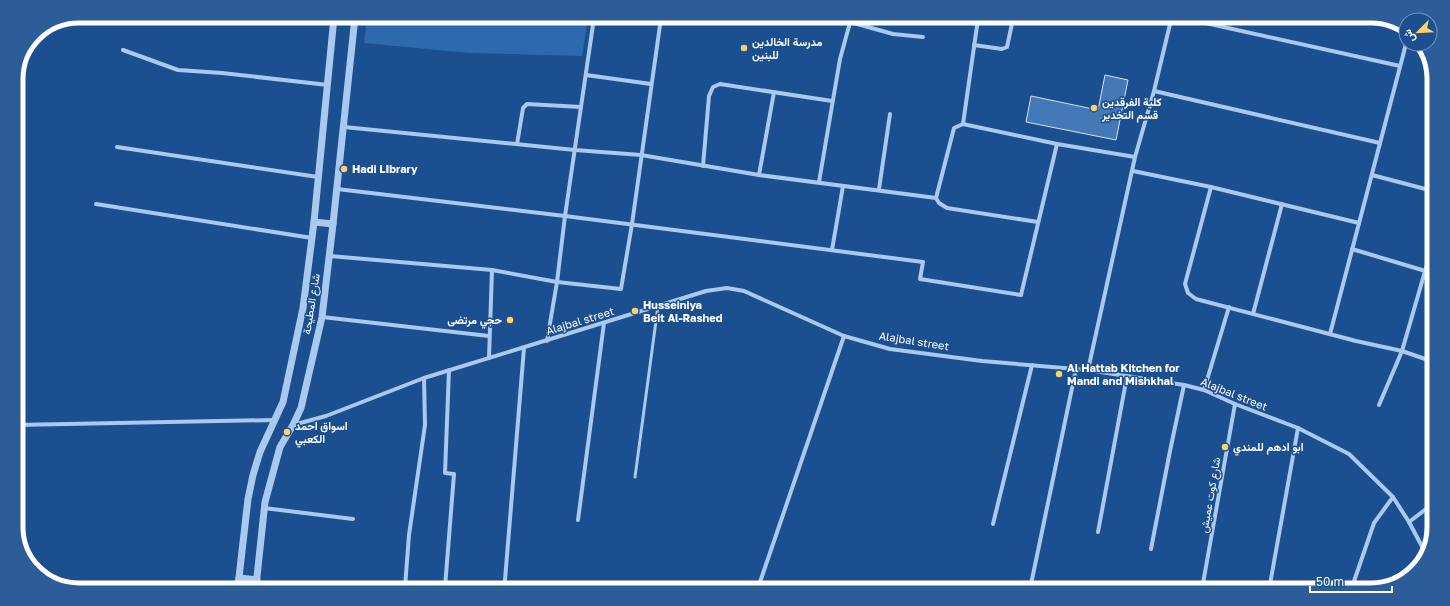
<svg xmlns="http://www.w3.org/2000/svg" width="1450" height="606" font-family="'Golos Text',Vazirmatn,sans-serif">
  <rect width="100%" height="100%" fill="#1b4f8f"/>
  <polygon fill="#2e69ad" points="367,17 588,18 582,56 469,53 364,43"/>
  <polygon fill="#4478b7" stroke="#cfe3fa" points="1105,75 1128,80 1116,140 1026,122 1031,96 1098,110"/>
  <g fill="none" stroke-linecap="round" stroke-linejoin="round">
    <polyline stroke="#a9c9ee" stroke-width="3" points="635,477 658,306"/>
    <g stroke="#a9c9ee" stroke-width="4">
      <polyline points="1192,20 1400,66"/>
      <polyline points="850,22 893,34 923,37"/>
      <polyline points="974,45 1002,49 1007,47 1013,19"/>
      <polyline points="123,50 178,70 222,73 328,85"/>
      <polyline points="586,75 651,84"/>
      <polyline points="1154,91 1380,143"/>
      <polyline points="963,124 978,19"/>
      <polyline points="344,127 575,150 641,155 759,175 936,198"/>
      <polyline points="517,144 523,108 527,104 581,107"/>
      <polyline points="117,147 318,177"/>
      <polyline points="703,166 709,96 713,87 720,84 832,101"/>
      <polyline points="1133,171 1211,187 1359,223"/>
      <polyline points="759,175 774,92"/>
      <polyline points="1372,175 1433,191"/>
      <polyline points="819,182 840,59 851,19"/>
      <polyline points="1211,187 1185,284 1188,293 1196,299 1356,341 1402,351 1431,361"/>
      <polyline points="337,189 565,216 923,262 920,279 1021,295 1057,144"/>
      <polyline points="879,189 890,114"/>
      <polyline points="96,204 312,238"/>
      <polyline points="1038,222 947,208 939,203 936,198 954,128 963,124 1057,144 1135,157"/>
      <polyline points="1352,249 1432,273"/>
      <polyline points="832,250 843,186"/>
      <polyline points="330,256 492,270 557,282 621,289 632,224 661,18"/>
      <polyline points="1253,314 1282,204"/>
      <polyline points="322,317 489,336"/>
      <polyline points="1330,334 1406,44"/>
      <polyline points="547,341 557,282 565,216 594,18"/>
      <polyline points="489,358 492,270"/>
      <polyline points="1088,370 1135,157 1154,91 1171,20"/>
      <polyline points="1204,390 1229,307"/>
      <polyline points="1379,405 1402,351 1432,247"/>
      <polyline points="16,425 274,420"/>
      <polyline points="293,425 326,416 424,378 706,291 727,288 744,291 844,336 890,349 982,361 1088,370 1184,385 1204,390 1235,404 1298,428 1349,454 1393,497 1409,522 1426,554"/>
      <polyline points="264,508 353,519"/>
      <polyline points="578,520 604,323"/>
      <polyline points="1409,522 1430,506"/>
      <polyline points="993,524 1032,365"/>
      <polyline points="1098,532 1127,376"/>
      <polyline points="1151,549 1170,451 1184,385"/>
      <polyline points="505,580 524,348"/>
      <polyline points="405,587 409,535 425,425 424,378"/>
      <polyline points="445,587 454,474 445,473 449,370"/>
      <polyline points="758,588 844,336"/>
      <polyline points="1030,589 1076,369"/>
      <polyline points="1202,589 1235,404"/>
      <polyline points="1269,590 1298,428"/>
      <polyline points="1351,590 1374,523 1393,497"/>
    </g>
    <g stroke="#a9c9ee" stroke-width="7">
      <polyline points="314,222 333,224"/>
      <polyline points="239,578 257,580"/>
      <polyline points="238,586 248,499 253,475 260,452 283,402 303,308 314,222 334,17"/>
      <polyline points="256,586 265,502 280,447 293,425 301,408 322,317 333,224 355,17"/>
    </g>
  </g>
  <g fill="#ffd166" stroke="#1b4f8f" stroke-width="1.5">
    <circle cx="744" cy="48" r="4"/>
    <circle cx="1094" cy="108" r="4"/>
    <circle cx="344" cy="169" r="4"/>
    <circle cx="635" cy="311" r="4"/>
    <circle cx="510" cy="320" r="4"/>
    <circle cx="1059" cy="374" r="4"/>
    <circle cx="287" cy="432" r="4"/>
    <circle cx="1225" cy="447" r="4"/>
  </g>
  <g text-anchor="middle" stroke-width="3" stroke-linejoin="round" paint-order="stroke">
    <g font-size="11" font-weight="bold" fill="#fff" stroke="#1b4f8f" text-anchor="start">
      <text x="752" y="46">مدرسة الخالدين<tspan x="752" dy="13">للبنين</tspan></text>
      <text x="1102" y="106">كلية الفرقدين<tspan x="1102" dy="13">قسم التخدير</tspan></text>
      <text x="352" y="173">Hadi LIbrary</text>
      <text x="643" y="309">Husseiniya<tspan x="643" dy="13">Beit Al-Rashed</tspan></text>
      <text x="502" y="324" text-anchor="end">حجي مرتضى</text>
      <text x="1067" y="372">Al Hattab Kitchen for<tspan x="1067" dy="13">Mandi and Mishkhal</tspan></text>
      <text x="295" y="430">اسواق احمد<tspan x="295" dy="13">الكعبي</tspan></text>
      <text x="1233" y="451">ابو ادهم للمندي</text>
    </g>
    <g font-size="11" fill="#fff" stroke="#1b4f8f">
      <text transform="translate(311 304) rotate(-81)" y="4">شارع المطيحة</text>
      <text transform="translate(580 321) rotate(-17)" y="4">Alajbal street</text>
      <text transform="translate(914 341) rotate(9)" y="4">Alajbal street</text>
      <text transform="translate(1234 394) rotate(22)" y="4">Alajbal street</text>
      <text transform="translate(1210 495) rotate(-80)" y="4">شارع كوت عميش</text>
    </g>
  </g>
  <path d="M0 0H1450V606H0ZM79 23H1371A56 56 0 0 1 1427 79V527A56 56 0 0 1 1371 583H79A56 56 0 0 1 23 527V79A56 56 0 0 1 79 23Z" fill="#2d5d98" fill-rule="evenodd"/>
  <path fill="none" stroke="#fff" stroke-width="5" d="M79 23H1371A56 56 0 0 1 1427 79V527A56 56 0 0 1 1371 583H79A56 56 0 0 1 23 527V79A56 56 0 0 1 79 23Z"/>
  <g transform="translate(1418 32) rotate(246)"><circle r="19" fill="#1b4f8f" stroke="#7695bc"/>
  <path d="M0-3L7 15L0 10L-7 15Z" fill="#ffd166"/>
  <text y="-6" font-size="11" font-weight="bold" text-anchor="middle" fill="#ffffff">ش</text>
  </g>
  <path d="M1310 586v6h82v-6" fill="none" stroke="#ffffff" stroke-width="2"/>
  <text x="1316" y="586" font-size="12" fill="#ffffff" stroke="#1b4f8f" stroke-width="3" paint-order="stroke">50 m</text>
</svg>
